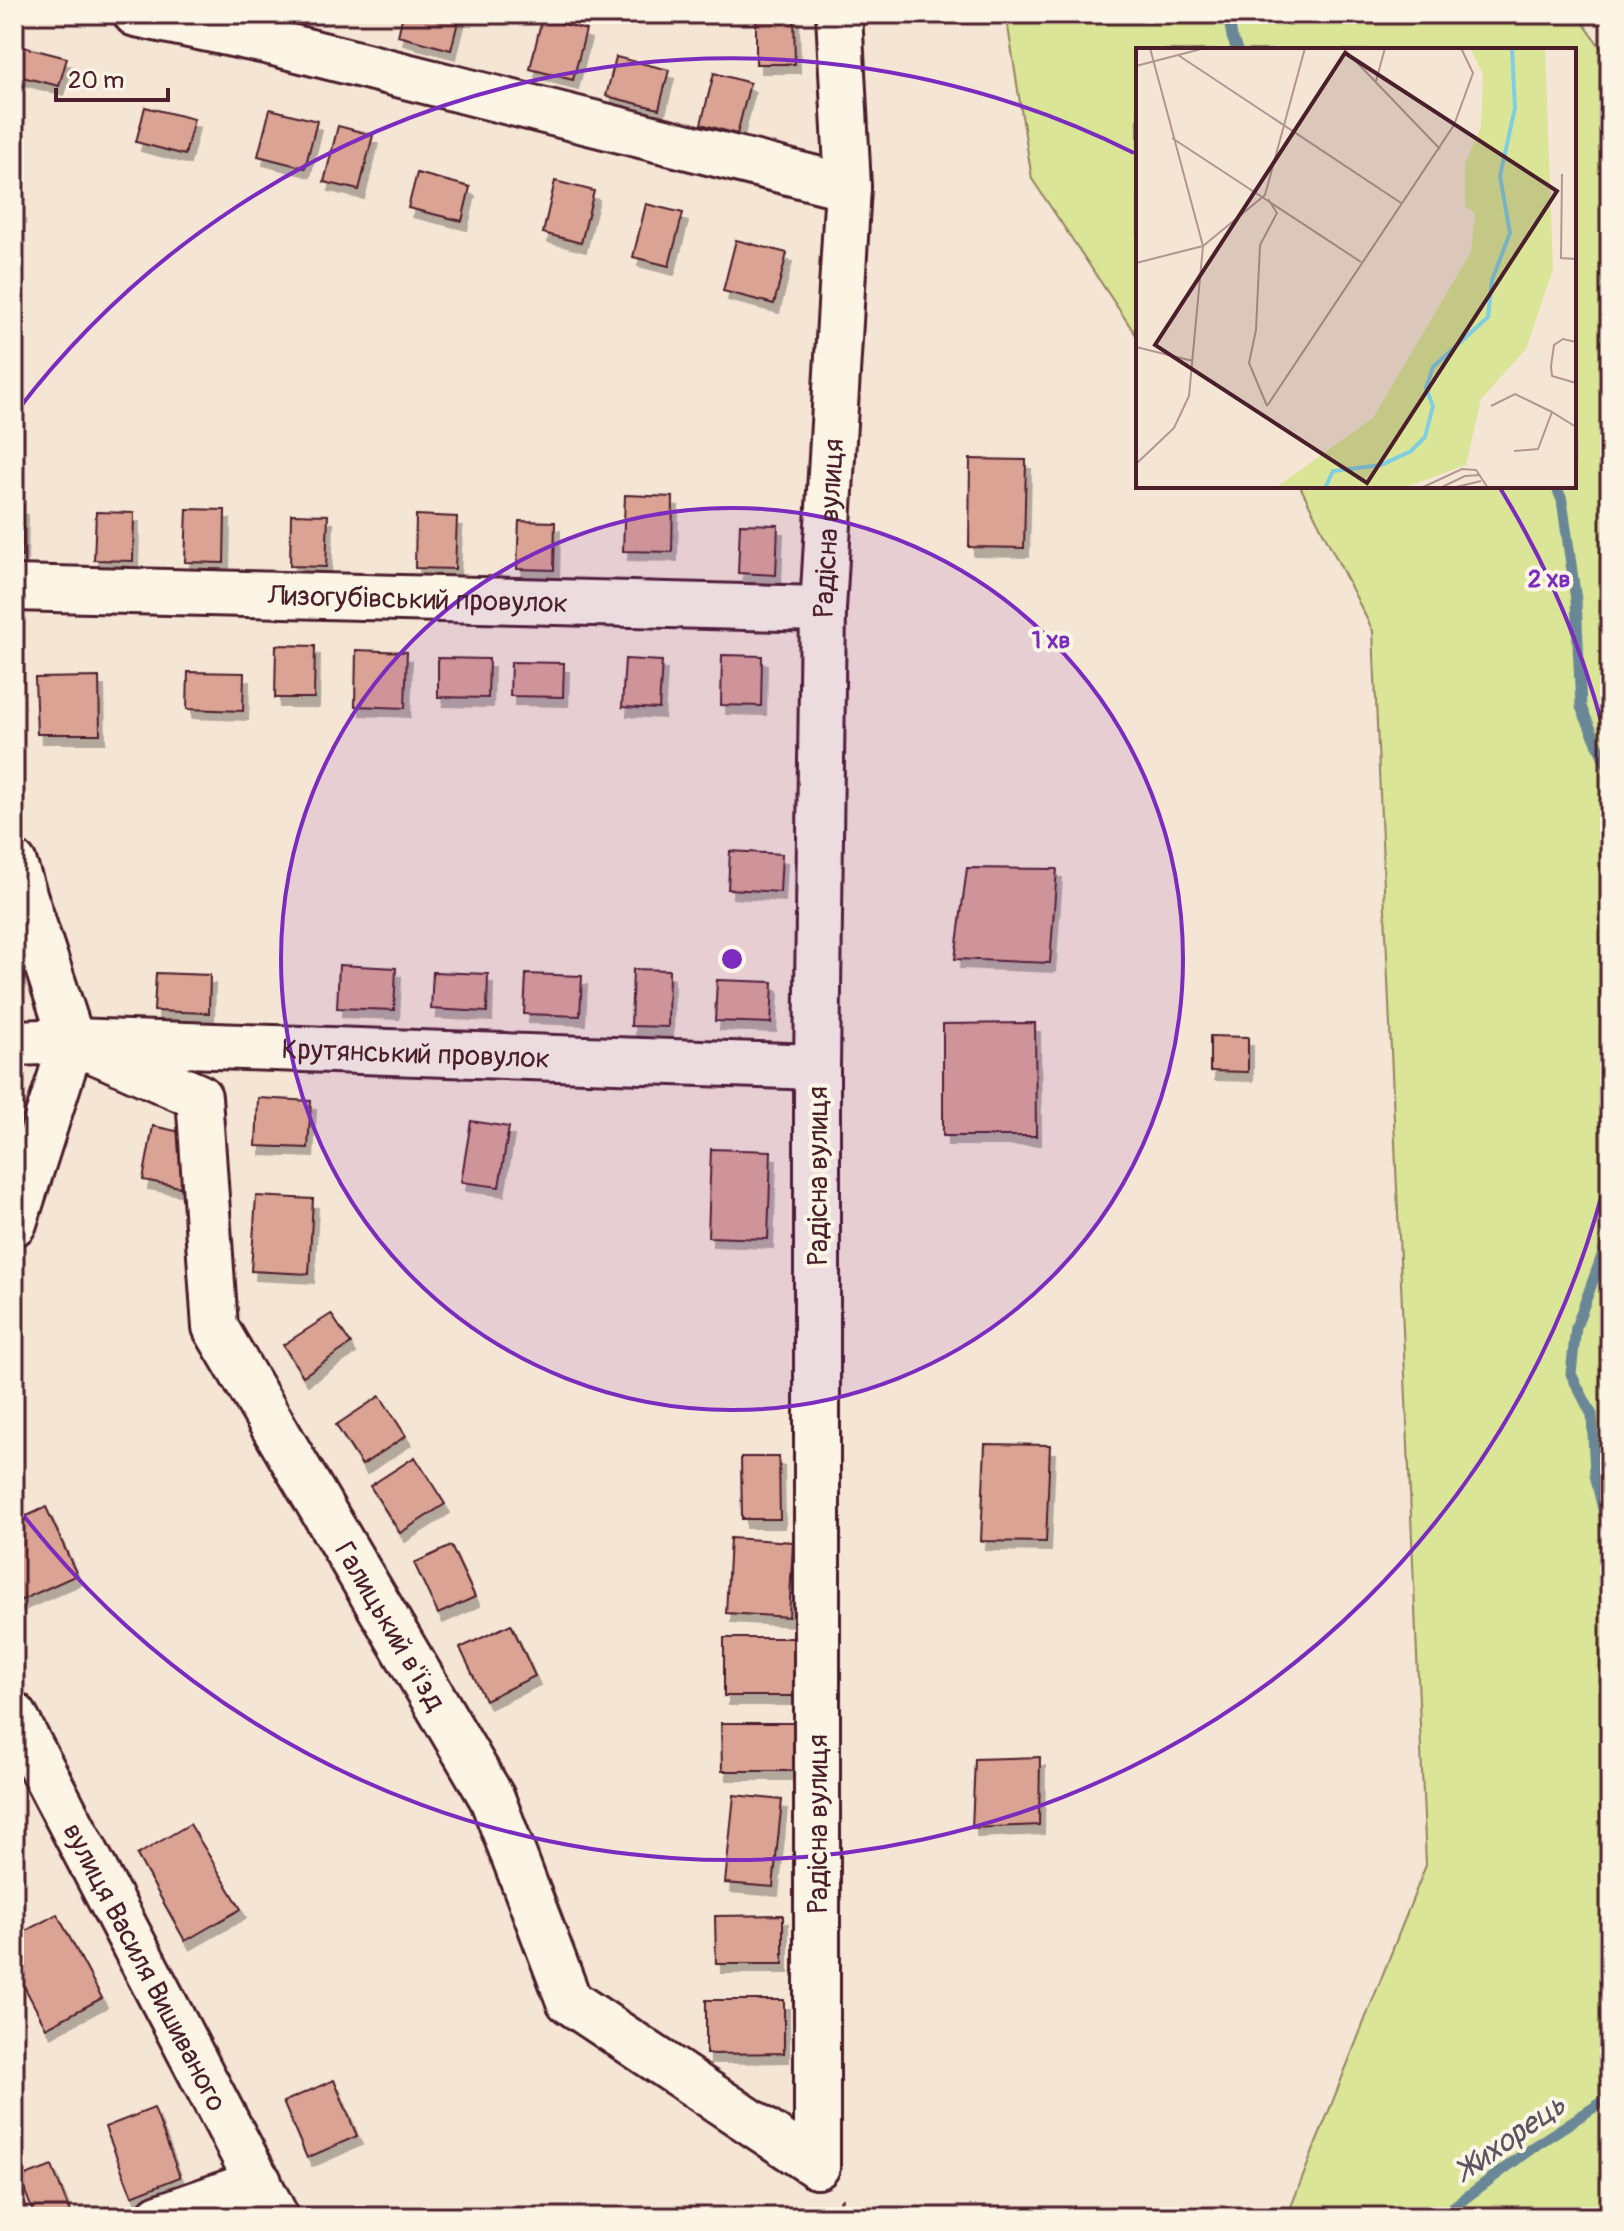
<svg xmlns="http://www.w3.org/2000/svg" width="1624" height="2231" font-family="Pangolin,sans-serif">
  <defs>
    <filter id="shadow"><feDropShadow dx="5" dy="9" stdDeviation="0" flood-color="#0004"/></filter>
  </defs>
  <rect width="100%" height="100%" fill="#f5e5d5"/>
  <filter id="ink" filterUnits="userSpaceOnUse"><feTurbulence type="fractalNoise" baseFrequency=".0125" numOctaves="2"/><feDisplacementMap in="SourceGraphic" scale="16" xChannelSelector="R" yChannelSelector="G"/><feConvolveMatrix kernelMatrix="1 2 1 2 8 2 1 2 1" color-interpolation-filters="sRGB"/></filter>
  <g filter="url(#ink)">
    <polygon fill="#dae597" stroke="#928261" stroke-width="2" points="1006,14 1577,14 1610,61 1610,2217 1287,2217 1426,1865 1373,631 1300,486 1574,486 1574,50 1138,50 1138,338 1032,179"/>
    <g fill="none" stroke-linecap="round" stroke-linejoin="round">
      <g stroke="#6b8798" stroke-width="11">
        <polyline points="1228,14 1232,37 1237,50"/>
        <polyline points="1556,486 1562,500 1576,600 1581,707 1610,772"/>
        <polyline points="1610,1234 1576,1327 1571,1374 1592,1415 1595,1475 1605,1518 1610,1520"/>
        <polyline points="1440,2217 1536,2145 1610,2097"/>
      </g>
    </g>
    <g fill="#dba394" stroke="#4a1f2b" stroke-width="2" filter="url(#shadow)">
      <polygon points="403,14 460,14 451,50 398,36"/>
      <polygon points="756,14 794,14 795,64 756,64"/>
      <polygon points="542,18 586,30 573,80 530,69"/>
      <polygon points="16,45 67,58 59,86 14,75"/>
      <polygon points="616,57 669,70 659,109 606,96"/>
      <polygon points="714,73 750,83 737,134 701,124"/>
      <polygon points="145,107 194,119 185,155 136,142"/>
      <polygon points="270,109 317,121 305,168 258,156"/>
      <polygon points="338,126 373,135 359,190 324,182"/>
      <polygon points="417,173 470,187 462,221 408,208"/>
      <polygon points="555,181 594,191 581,243 543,233"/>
      <polygon points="646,204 683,213 669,266 633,257"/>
      <polygon points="736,240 787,253 774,304 723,291"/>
      <polygon points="970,459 1026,460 1024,548 969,547"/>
      <polygon points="625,495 673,497 672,552 623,551"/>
      <polygon points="14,505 23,506 22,557 14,557"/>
      <polygon points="187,509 225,510 224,563 185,562"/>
      <polygon points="96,512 134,513 133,561 94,560"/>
      <polygon points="291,514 328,515 326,567 290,566"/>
      <polygon points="416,515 457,517 455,569 415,568"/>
      <polygon points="519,521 555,522 554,570 517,569"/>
      <polygon points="740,524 778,525 776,575 738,573"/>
      <polygon points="276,645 315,646 314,698 275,698"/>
      <polygon points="356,650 407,652 405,708 355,706"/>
      <polygon points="722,655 762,656 761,706 721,705"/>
      <polygon points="438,658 489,659 488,698 438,697"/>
      <polygon points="625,659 662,661 659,709 622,707"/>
      <polygon points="511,662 564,663 563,697 510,696"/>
      <polygon points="188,672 244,673 243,711 187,709"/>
      <polygon points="99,677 100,734 37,734 35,678"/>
      <polygon points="730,851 782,854 780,892 728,889"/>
      <polygon points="967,868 1057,869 1050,963 955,959"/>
      <polygon points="339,965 396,968 394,1010 337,1008"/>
      <polygon points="633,969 669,970 668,1027 631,1026"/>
      <polygon points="433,972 488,974 487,1012 431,1009"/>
      <polygon points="156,973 210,975 209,1013 154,1011"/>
      <polygon points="526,974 582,976 580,1016 524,1014"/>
      <polygon points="717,980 773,982 771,1023 715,1021"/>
      <polygon points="1035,1023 1036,1136 943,1136 943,1024"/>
      <polygon points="1210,1036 1248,1037 1248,1072 1210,1071"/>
      <polygon points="258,1098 311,1101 308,1148 256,1146"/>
      <polygon points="471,1121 509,1127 499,1187 461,1182"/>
      <polygon points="153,1126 190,1134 180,1187 143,1180"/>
      <polygon points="711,1149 771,1151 768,1239 708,1237"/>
      <polygon points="256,1196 313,1199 309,1274 251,1271"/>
      <polygon points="331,1314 351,1344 303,1376 283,1345"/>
      <polygon points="380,1396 406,1436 362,1465 336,1425"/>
      <polygon points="985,1444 1050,1445 1046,1542 981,1541"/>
      <polygon points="415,1457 445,1504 400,1533 370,1486"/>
      <polygon points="741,1457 779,1457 780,1519 742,1519"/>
      <polygon points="46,1507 77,1575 15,1603 14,1522"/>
      <polygon points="730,1538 793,1542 789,1617 726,1613"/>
      <polygon points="451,1546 475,1597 438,1614 414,1563"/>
      <polygon points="511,1624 535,1676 485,1700 460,1648"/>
      <polygon points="724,1638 794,1638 795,1696 724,1696"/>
      <polygon points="721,1723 793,1723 794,1771 722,1771"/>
      <polygon points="1040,1757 1039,1825 972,1828 975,1759"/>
      <polygon points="734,1795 782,1800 773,1887 725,1883"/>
      <polygon points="190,1824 241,1909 185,1941 137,1855"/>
      <polygon points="57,1914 102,1998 46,2028 14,1967 14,1937"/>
      <polygon points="783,1915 783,1964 716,1964 715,1916"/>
      <polygon points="706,2000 784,2000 784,2053 706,2054"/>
      <polygon points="334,2080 357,2136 307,2158 283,2102"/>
      <polygon points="154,2108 180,2177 132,2196 105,2127"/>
      <polygon points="52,2166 72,2217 35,2217 20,2178"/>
    </g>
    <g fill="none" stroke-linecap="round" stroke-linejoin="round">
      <g stroke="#4a1f2b" stroke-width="50">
        <g id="minor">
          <polyline points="136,14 266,41 848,187"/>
          <path id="s1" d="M14,588L823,609"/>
          <polyline points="14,864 72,1041"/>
          <path id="s2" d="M72,1041L199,1097L215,1327L492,1798L569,2001L817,2166"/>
          <path id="s3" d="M14,1043L72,1041L817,1067"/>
          <polyline points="14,1223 72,1041"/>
          <path id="s4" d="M14,1715L276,2217"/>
          <path id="s5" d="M817,2166V1067L823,609L848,187L839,14"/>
          <polyline points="159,2217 259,2182"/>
        </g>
      </g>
      <polyline stroke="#4a1f2b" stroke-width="5" stroke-dasharray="2 6" stroke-linecap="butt" points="841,2199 854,2217"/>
      <use href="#minor" stroke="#fcf5e5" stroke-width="44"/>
    </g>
  </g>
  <circle cx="732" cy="959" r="451" fill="#7b2cbf" fill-opacity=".12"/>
  <g fill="none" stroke="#7b2cbf" stroke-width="4">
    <circle cx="732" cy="959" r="451"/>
    <path d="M1610 1162A901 901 0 0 1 17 1507M17 411A901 901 0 0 1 1134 153M1500 488A901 901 0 0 1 1610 756"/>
  </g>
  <g text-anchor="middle" stroke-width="8" stroke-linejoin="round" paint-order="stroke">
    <g font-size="28" fill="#4a1f2b" stroke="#fcf5e5">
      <text dy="10" stroke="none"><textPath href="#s5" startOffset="1638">Радісна вулиця</textPath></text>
      <text dy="10" stroke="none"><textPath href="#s1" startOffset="404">Лизогубівський провулок</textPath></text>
      <text dy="10" stroke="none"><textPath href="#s3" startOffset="402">Крутянський провулок</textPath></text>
      <text transform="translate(817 1176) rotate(-90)" y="10">Радісна вулиця</text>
      <text dy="10" stroke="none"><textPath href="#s2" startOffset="716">Галицький в'їзд</textPath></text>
      <text transform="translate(817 1824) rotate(-90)" y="10">Радісна вулиця</text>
      <text dy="10" stroke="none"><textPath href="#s4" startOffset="284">вулиця Василя Вишиваного</textPath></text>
    </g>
    <g font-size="30" font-style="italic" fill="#5a5362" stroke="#fcf5e5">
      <text transform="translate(1511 2137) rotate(-35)" y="10">Жихорець</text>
    </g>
  </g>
  <g transform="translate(1136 48)">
    <rect width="440" height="440" fill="#f5e5d5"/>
    <path d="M334,0H409L417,221L390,301L345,351L330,417L267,440H139L237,370L335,204L339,165L329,158V116L345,79L347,26Z" fill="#dae597"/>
    <path fill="none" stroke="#81cde1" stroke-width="4" d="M189,440L197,423L245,417L275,403L289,389L297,358L290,340L297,319L352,269L356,232L374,185L364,128L379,60L376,0"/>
    <path fill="none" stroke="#b19691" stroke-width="2" d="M207,0L304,101M42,7L265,155M0,18L69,0M240,33L249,0M36,90L225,214M426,126L425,210L440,211M129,147L169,0M0,215L67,198L129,147M0,299L57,313M440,335L416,328L415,318L418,297L427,291L440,294M131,358L318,77L337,25L325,0M131,358L113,315L120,282L124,197L141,165L132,151M355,358L379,346L416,364M378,403L402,401L416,364L440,379M0,416L38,380L53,348L67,198L14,0M285,440L326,421L340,422L352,440M304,440L329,428L344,427M316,440L345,433"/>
    <path fill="#4a1f2b" fill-opacity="0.15" stroke="#4a1f2b" stroke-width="4" d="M209,5L421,143L231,435L19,297Z"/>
    <rect width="440" height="440" fill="none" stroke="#4a1f2b" stroke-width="4"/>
  </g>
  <circle cx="732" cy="959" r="12" fill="#7b2cbf" stroke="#fcf5e5" stroke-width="4"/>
  <g font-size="24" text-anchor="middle" font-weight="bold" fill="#7b2cbf" stroke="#fcf5e5" stroke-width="8" stroke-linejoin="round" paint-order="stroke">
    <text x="1549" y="587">2 хв</text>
    <text x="1051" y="648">1 хв</text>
  </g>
  <rect width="1624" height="2231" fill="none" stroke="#fcf5e5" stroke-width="48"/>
  <rect x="24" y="24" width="1576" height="2183" fill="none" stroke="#4a1f2b" stroke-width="3" filter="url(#ink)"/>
  <path d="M56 88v12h112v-12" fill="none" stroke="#4a1f2b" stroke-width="4"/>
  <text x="68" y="88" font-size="24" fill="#4a1f2b" stroke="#fcf5e5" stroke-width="6" paint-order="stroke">20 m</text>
</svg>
